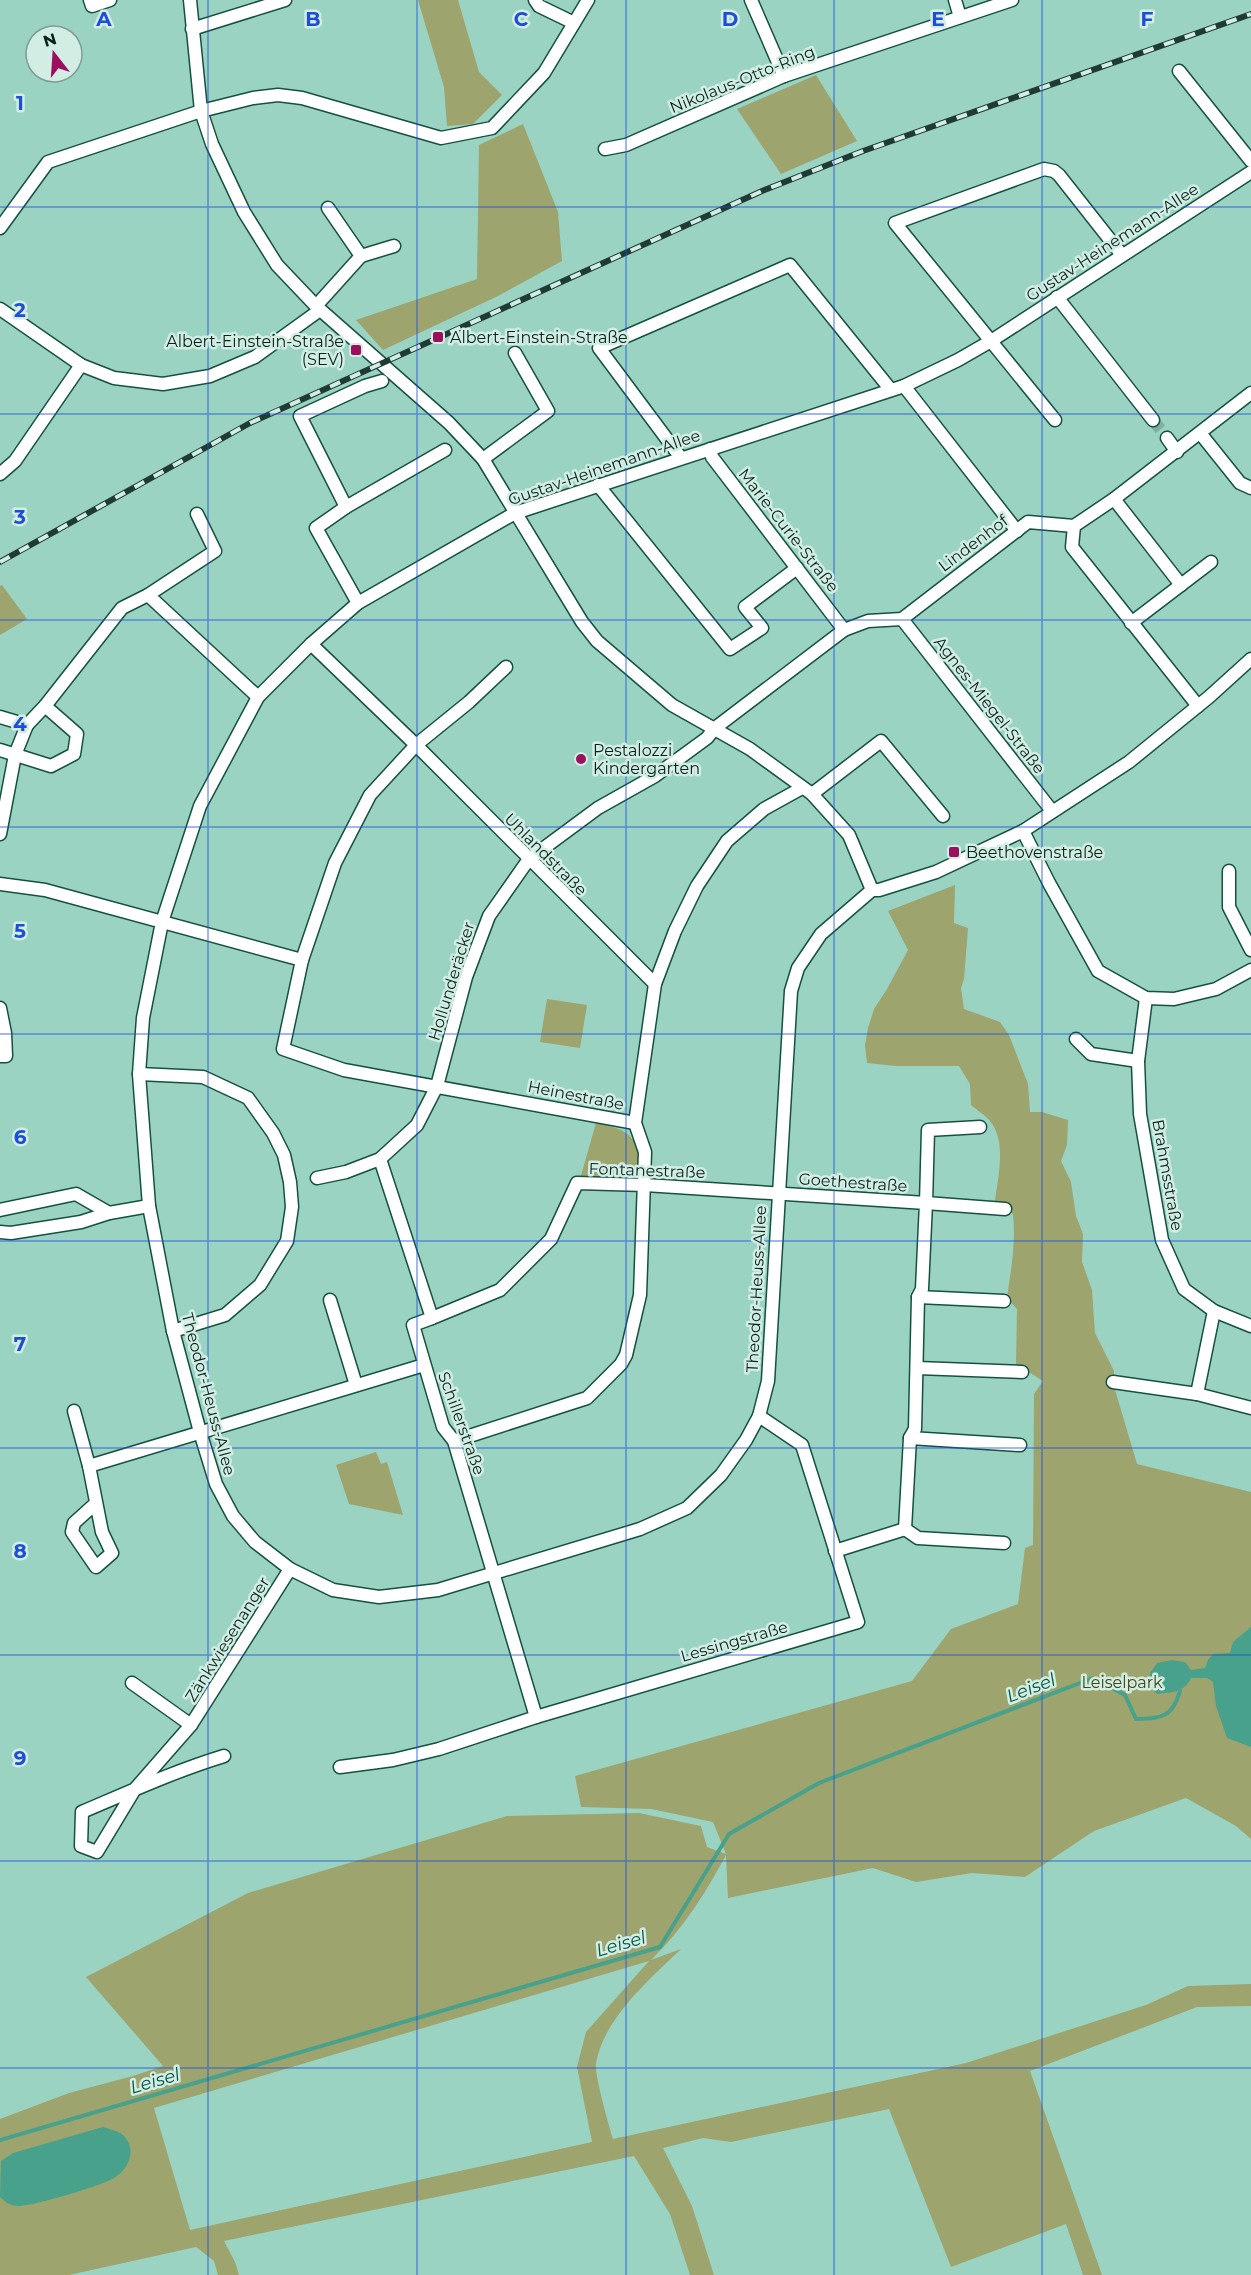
<svg xmlns="http://www.w3.org/2000/svg" width="1251" height="2275" font-family="Montserrat,sans-serif">
  <rect width="100%" height="100%" fill="#9ad3c2"/>
  <g fill="#9da46e" fill-rule="evenodd">
    <polygon points="418,0 458,0 479,72 502,95 473,124 447,126 444,87"/>
    <polygon points="816,75 857,141 781,174 737,109"/>
    <polygon points="523,124 558,212 562,261 498,296 383,350 356,320 477,279 479,145"/>
    <polygon points="2,585 27,619 0,635 0,586"/>
    <path d="M955,885L954,923L968,928L964,979L961,988L964,1009L1000,1022L1009,1035L1028,1084L1030,1112H1042L1068,1120L1067,1145L1061,1161L1071,1182L1076,1216L1083,1234L1082,1262L1092,1290L1095,1333L1114,1371L1113,1383L1137,1464L1251,1492V1839L1236,1826L1186,1798L1094,1831L1025,1877L972,1873L916,1882L873,1868L728,1898L726,1855C705,1894 683,1929 651,1960L681,1949C650,1979 604,2018 596,2063C594,2074 609,2126 613,2139L966,2063L1146,2005L1188,1986L1251,1984V2006L1197,2007L1030,2071L1102,2275H1083L1066,2224L951,2267L889,2109L731,2142L703,2138L663,2148L692,2206L714,2275H690L670,2214L634,2156L224,2241L235,2262L239,2275H218L214,2261L196,2247L69,2275H0V2119L69,2093L133,2076L163,2066L86,1977L248,1893L507,1816L639,1813L701,1826L707,1847L726,1854L713,1822L651,1809L581,1807L575,1776L912,1681L951,1629L1018,1604L1025,1548L1033,1545L1034,1394L1043,1381L1016,1364L1017,1309L1007,1298C1011,1269 1016,1243 1013,1214L995,1201C998,1176 1007,1142 990,1121C985,1115 977,1110 971,1105L970,1084L959,1066H896L867,1063L865,1045L868,1028L874,1009L887,989L908,950L888,911ZM649,1961L586,2032L577,2067L592,2142L190,2230L154,2108Z"/>
    <polygon points="547,999 587,1005 580,1048 540,1042"/>
    <path d="M596,1123C615,1127 632,1130 638,1150C642,1160 641,1168 636,1178L627,1181L580,1179Z"/>
    <polygon points="376,1452 381,1464 387,1462 403,1515 349,1504 336,1465"/>
  </g>
  <g fill="#48a18a">
    <path d="M1251,1627V1747L1227,1738L1216,1706L1213,1682L1207,1678H1191C1184,1693 1172,1692 1157,1694L1149,1685L1150,1673L1157,1663L1172,1660L1185,1662L1191,1670L1205,1668L1208,1660L1213,1654L1230,1653L1233,1642Z"/>
    <path d="M103,2127C108,2129 115,2130 120,2133C138,2145 131,2168 114,2178C101,2186 36,2205 20,2206C11,2206 6,2203 0,2197L1,2161L13,2153Z"/>
  </g>
  <g fill="none" stroke-linecap="round" stroke-linejoin="round">
    <path stroke="#48a18a" stroke-width="4" d="M0,2140L660,1947L729,1834L819,1783L1093,1678L1125,1695L1136,1719C1162,1718 1172,1718 1180,1691"/>
    <polyline stroke="#7db0a1" stroke-width="12" stroke-dasharray="12 6" stroke-linecap="butt" points="1153,420 1167,438"/>
    <g stroke="#155042" stroke-width="15">
      <g id="minor">
        <polyline points="90,0 92,6 110,0"/>
        <polyline points="190,0 201,111 212,144 244,212 277,265 316,306 449,423 483,459 582,622 597,641 672,705 750,749 812,794 849,835 872,890"/>
        <polyline points="535,0 539,6 574,23"/>
        <polyline points="751,0 784,76"/>
        <polyline points="955,0 960,17"/>
        <polyline points="192,29 285,0"/>
        <polyline points="1179,71 1251,161"/>
        <polyline points="605,149 626,145 784,76 1012,0"/>
        <polyline points="1251,172 991,341 958,360 904,386 515,513 358,603 311,644 258,697 200,806 162,922 143,1018 139,1074 149,1206 173,1331 200,1432 216,1484 233,1516 255,1542 290,1569 333,1590 379,1597 438,1590 640,1529 687,1508 721,1475 746,1440 759,1416 768,1381 791,991 798,968 821,934 872,890 879,890 936,872 1023,831 1129,762 1209,697 1251,659"/>
        <polyline points="0,228 48,162 201,111 253,98 278,95 302,98 441,138 492,128 544,73 588,0"/>
        <polyline points="361,256 394,246"/>
        <polyline points="1057,297 1153,420"/>
        <polyline points="316,306 361,256 328,208"/>
        <polyline points="0,309 81,365 114,378 163,384 210,376 255,357 320,310"/>
        <polyline points="904,386 1017,531"/>
        <polyline points="1055,420 895,223 1044,169 1054,171 1059,175 1122,255"/>
        <polyline points="1200,433 1240,483 1251,488"/>
        <polyline points="1167,438 1177,452"/>
        <polyline points="710,449 712,457 844,630"/>
        <polyline points="681,458 599,348 790,265 891,390"/>
        <polyline points="483,459 548,411 515,353"/>
        <polyline points="0,474 15,461 81,365"/>
        <polyline points="598,485 730,649 762,628 745,607 797,568"/>
        <polyline points="1114,499 1181,585"/>
        <polyline points="346,507 300,416 365,386 382,381"/>
        <polyline points="197,514 215,551 148,595 258,697"/>
        <polyline points="1074,526 1072,547 1198,706"/>
        <polyline points="358,603 316,528 346,507 445,450"/>
        <polyline points="902,619 1052,811"/>
        <polyline points="1131,623 1211,562"/>
        <polyline points="311,644 416,745 655,984"/>
        <polyline points="0,717 27,725 45,706 122,608 148,595"/>
        <polyline points="0,750 51,766 74,754 77,734 45,706"/>
        <polyline points="812,794 881,741 943,816"/>
        <polyline points="1023,831 1049,883 1098,971 1146,998 1174,999 1216,989 1251,970"/>
        <polyline points="0,834 15,755 27,725"/>
        <polyline points="1229,871 1229,907 1251,950"/>
        <polyline points="0,884 45,890 302,960 283,1049 344,1070 635,1123"/>
        <polyline points="302,960 335,863 370,795 416,745 469,702 506,667"/>
        <polyline points="1146,998 1138,1061 1140,1114 1162,1240 1184,1289 1214,1311 1251,1326"/>
        <polyline points="0,1008 5,1033 6,1056 0,1056"/>
        <polyline points="1076,1039 1091,1054 1138,1061"/>
        <polyline points="139,1074 203,1077 248,1098 273,1133 284,1155 290,1182 292,1207 287,1241 260,1285 225,1315 173,1331"/>
        <polyline points="980,1127 928,1130 926,1203 1005,1209"/>
        <polyline points="380,1159 432,1318 413,1325 443,1427 454,1441 536,1717 858,1622 802,1445 759,1416"/>
        <polyline points="317,1178 346,1172 380,1159 417,1125 437,1086 466,977 489,916 529,859 598,808 655,776 707,738 715,728 844,630 868,621 902,619 1028,522 1074,526 1114,499 1251,393"/>
        <polyline points="0,1210 76,1194 109,1213"/>
        <polyline points="0,1232 11,1233 81,1222 109,1213 149,1206"/>
        <polyline points="918,1297 1004,1301"/>
        <polyline points="330,1300 356,1385"/>
        <polyline points="1214,1311 1197,1394 1251,1408"/>
        <polyline points="432,1318 500,1290 551,1239 577,1183 645,1185 926,1203 922,1289 918,1297 915,1429 910,1438 905,1529 835,1551"/>
        <polyline points="917,1368 1022,1372"/>
        <polyline points="1113,1382 1197,1394"/>
        <polyline points="74,1411 89,1466"/>
        <polyline points="910,1438 1020,1445"/>
        <polyline points="454,1441 587,1398 621,1364 626,1355 640,1295 645,1152 635,1123 655,984 675,931 697,886 727,841 764,809 802,788"/>
        <polyline points="95,1504 74,1523 72,1532 96,1567 112,1553 102,1532 89,1466 424,1365"/>
        <polyline points="905,1529 918,1538 1004,1543"/>
        <polyline points="132,1683 191,1725"/>
        <path d="M224,1756C175,1771 129,1792 82,1812L81,1846L97,1852L135,1789L191,1725L290,1569"/>
        <polyline points="340,1767 393,1760 439,1749 536,1717"/>
      </g>
    </g>
    <use href="#minor" stroke="#fff" stroke-width="12"/>
    <g stroke="#1f3b34" stroke-width="6">
      <polyline id="rail" points="0,562 250,423 762,191 863,151 1251,14"/>
    </g>
    <use href="#rail" stroke="#d1ede4" stroke-width="4" stroke-dasharray="11" stroke-linecap="butt"/>
  </g>
  <path fill="none" stroke="#1d4ed8" stroke-width="1.5" stroke-opacity="0.55" d="M208,0V2275M417,0V2275M626,0V2275M834,0V2275M1042,0V2275M0,207H1251M0,414H1251M0,620H1251M0,827H1251M0,1034H1251M0,1241H1251M0,1448H1251M0,1655H1251M0,1861H1251M0,2068H1251"/>
  <g fill="#9c0f5f" stroke="#d1ede4" stroke-width="2">
    <rect x="432" y="331" width="12" height="12" rx="3"/>
    <rect x="350" y="344" width="12" height="12" rx="3"/>
    <circle cx="581" cy="759" r="6"/>
    <rect x="948" y="846" width="12" height="12" rx="3"/>
  </g>
  <g text-anchor="middle" stroke-width="5" stroke-linejoin="round" paint-order="stroke">
    <g font-size="16" fill="#0a221c" stroke="#d1ede4">
      <text transform="translate(742 79) rotate(-22)" y="6">Nikolaus-Otto-Ring</text>
      <text transform="translate(1112 242) rotate(-33)" y="6">Gustav-Heinemann-Allee</text>
      <text transform="translate(604 467) rotate(-19)" y="6">Gustav-Heinemann-Allee</text>
      <text transform="translate(789 530) rotate(52)" y="6">Marie-Curie-Straße</text>
      <text transform="translate(973 543) rotate(-37)" y="6">Lindenhof</text>
      <text transform="translate(990 705) rotate(52)" y="6">Agnes-Miegel-Straße</text>
      <text transform="translate(546 854) rotate(45)" y="6">Uhlandstraße</text>
      <text transform="translate(451 981) rotate(-73)" y="6">Hollunderäcker</text>
      <text transform="translate(576 1095) rotate(11)" y="6">Heinestraße</text>
      <text transform="translate(647 1170) rotate(2)" y="6">Fontanestraße</text>
      <text transform="translate(1168 1175) rotate(80)" y="6">Brahmsstraße</text>
      <text transform="translate(853 1182) rotate(4)" y="6">Goethestraße</text>
      <text transform="translate(756 1289) rotate(-87)" y="6">Theodor-Heuss-Allee</text>
      <text transform="translate(209 1394) rotate(75)" y="6">Theodor-Heuss-Allee</text>
      <text transform="translate(462 1423) rotate(70)" y="6">Schillerstraße</text>
      <text transform="translate(227 1639) rotate(-58)" y="6">Zänkwiesenanger</text>
      <text transform="translate(734 1641) rotate(-16)" y="6">Lessingstraße</text>
    </g>
    <g font-size="16" fill="#0a221c" stroke="#d1ede4" text-anchor="start">
      <text x="450" y="343">Albert-Einstein-Straße</text>
      <text x="344" y="347" text-anchor="end">Albert-Einstein-Straße<tspan x="344" dy="18">(SEV)</tspan></text>
      <text x="593" y="756">Pestalozzi<tspan x="593" dy="18">Kindergarten</tspan></text>
      <text x="966" y="858">Beethovenstraße</text>
    </g>
    <g font-size="16" fill="#434712" stroke="#d1ede4">
      <text x="1122" y="1688">Leiselpark</text>
    </g>
    <g font-size="18" font-style="italic" fill="#075545" stroke="#d1ede4">
      <text transform="translate(1031 1688) rotate(-21)" y="6">Leisel</text>
      <text transform="translate(621 1944) rotate(-16)" y="6">Leisel</text>
      <text transform="translate(155 2081) rotate(-16)" y="6">Leisel</text>
    </g>
  </g>
  <g font-size="20" text-anchor="middle" font-weight="bold" fill="#1d4ed8" stroke="#d1ede4" stroke-width="5" stroke-linejoin="round" paint-order="stroke">
    <text x="104" y="26">A</text>
    <text x="313" y="26">B</text>
    <text x="521" y="26">C</text>
    <text x="730" y="26">D</text>
    <text x="938" y="26">E</text>
    <text x="1147" y="26">F</text>
    <text x="20" y="110">1</text>
    <text x="20" y="317">2</text>
    <text x="20" y="524">3</text>
    <text x="20" y="731">4</text>
    <text x="20" y="938">5</text>
    <text x="20" y="1144">6</text>
    <text x="20" y="1351">7</text>
    <text x="20" y="1558">8</text>
    <text x="20" y="1765">9</text>
  </g>
  <g transform="translate(54 54) rotate(343)"><circle r="28" fill="#d1ede4" stroke="#819c94" stroke-width="1.5"/>
  <path d="M0-4.5L10 22L0 15L-10 22Z" fill="#9c0f5f"/>
  <text y="-9" font-size="16" font-weight="bold" text-anchor="middle" fill="#0a221c">N</text>
  </g>
</svg>
